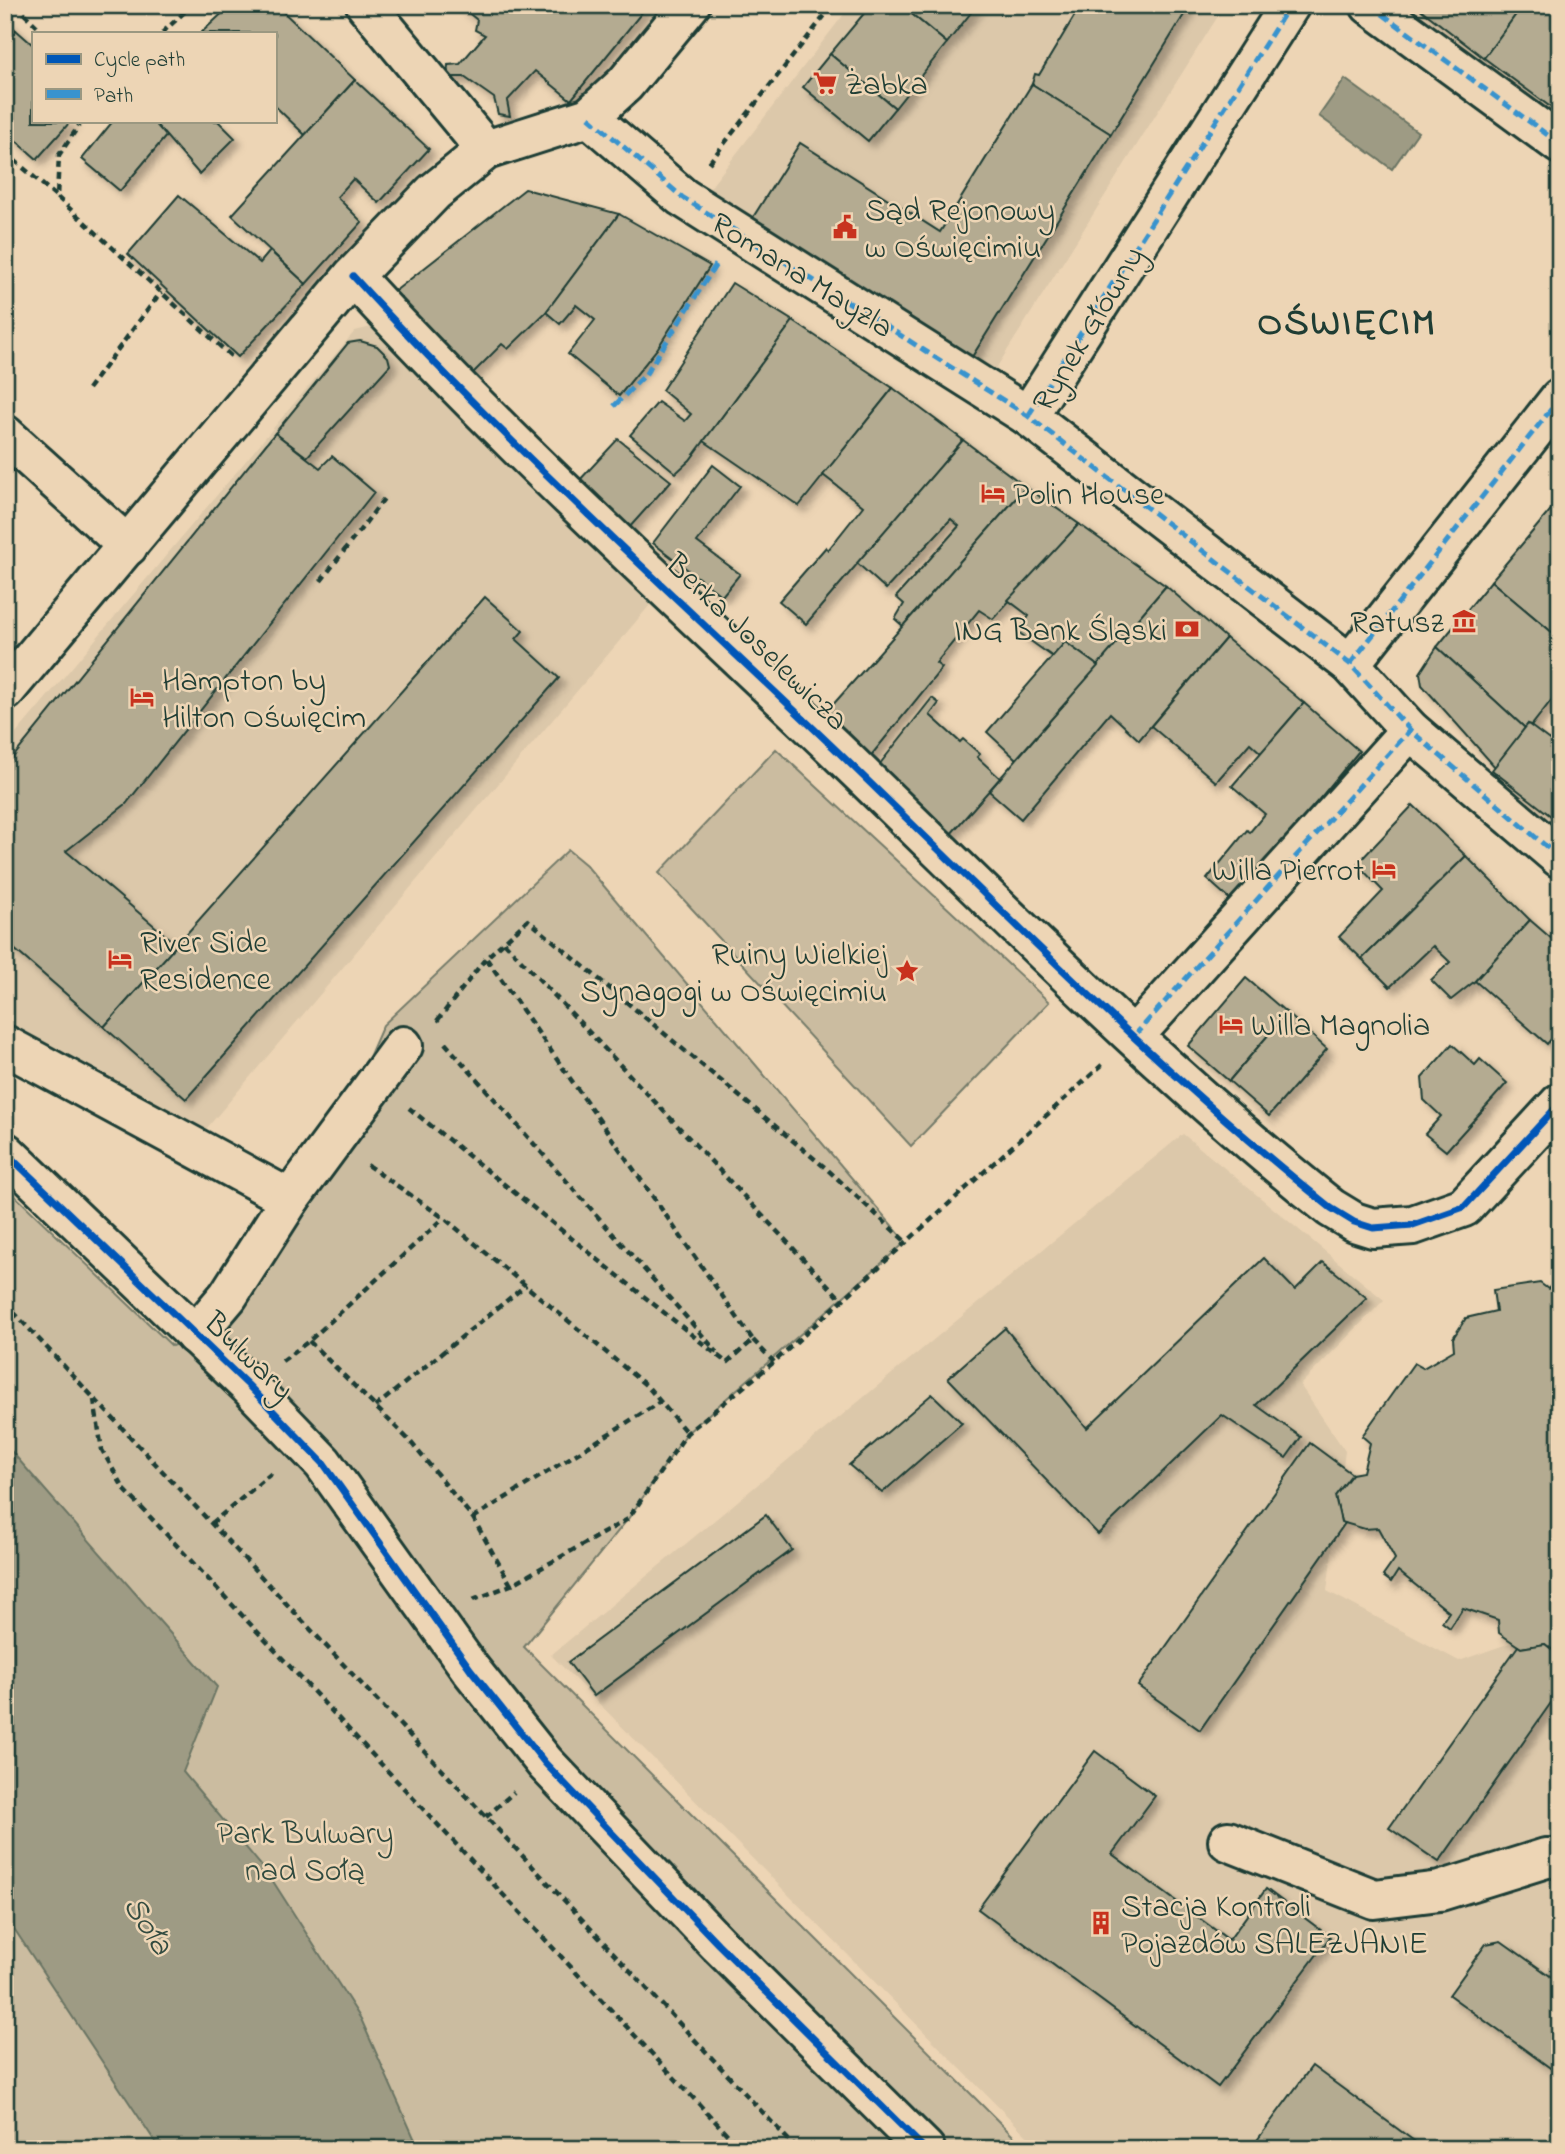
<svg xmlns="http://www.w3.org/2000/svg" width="1565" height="2154" font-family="'Indie Flower',sans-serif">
  <defs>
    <filter id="shadow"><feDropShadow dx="6" dy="6" stdDeviation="3.5" flood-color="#0004"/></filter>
  </defs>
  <rect width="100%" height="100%" fill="#edd5b5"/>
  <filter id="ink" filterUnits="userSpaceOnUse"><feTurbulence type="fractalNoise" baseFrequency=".0143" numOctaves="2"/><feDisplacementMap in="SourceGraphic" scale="14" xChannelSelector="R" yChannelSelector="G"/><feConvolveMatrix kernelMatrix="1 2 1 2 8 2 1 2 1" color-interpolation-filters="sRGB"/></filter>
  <g filter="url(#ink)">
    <g fill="#dcc8aa">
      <polygon points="851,5 1225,5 978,397 696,206"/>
      <polygon points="379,325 655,599 201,1135 5,1043 5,747 355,331"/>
      <polygon points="1183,1134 1384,1300 1300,1385 1345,1451 1327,1591 1459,1661 1555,1627 1560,1622 1560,2149 1040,2149 551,1655"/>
    </g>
    <g fill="#cbbca0" stroke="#757c6a" stroke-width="2">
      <polygon points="776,749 1049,1002 911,1146 659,873"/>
      <polygon points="568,850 586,865 906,1242 687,1433 628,1519 524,1647 1026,2149 5,2149 5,1186 172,1346 195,1335 333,1139 383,1025"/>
    </g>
    <g fill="#9e9b84" stroke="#6b7564" stroke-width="2">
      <polygon points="1345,79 1418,132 1392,169 1319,116"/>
      <polygon points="5,1444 217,1687 183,1772 269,1875 361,2019 419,2149 160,2149 5,1915"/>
    </g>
    <g fill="#b4ab91" stroke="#1f3d34" stroke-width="2" filter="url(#shadow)">
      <polygon points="231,5 276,5 355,80 305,135 275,106 275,33 201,33"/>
      <polygon points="459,5 648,5 571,100 535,71 507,101 510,116 498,114 494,98 464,77 447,77 448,65 460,64 485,35 475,30 477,20"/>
      <polygon points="871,5 901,5 947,43 895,108 830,54"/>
      <polygon points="901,5 977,5 947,43"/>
      <polygon points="1081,5 1190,5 1111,134 1032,84 1035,74 1039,75"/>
      <polygon points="1415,5 1523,5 1484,58"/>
      <polygon points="1523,5 1560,5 1560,114 1484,58"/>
      <polygon points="5,20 16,30 5,41"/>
      <polygon points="16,30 33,45 33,121 71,121 37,159 5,131 5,41"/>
      <polygon points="830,54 895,108 868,141 803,87"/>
      <polygon points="355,80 429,149 379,203 353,179 337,197 362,222 306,284 232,215"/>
      <polygon points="1032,84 1111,134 970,360 750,222 800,143 940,232"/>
      <polygon points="113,121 153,121 167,135 120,191 82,159"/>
      <polygon points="153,121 218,121 235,138 199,174"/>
      <polygon points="525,189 619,214 546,312 508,349 502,344 469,377 390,295"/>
      <polygon points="179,195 260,263 270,251 306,284 238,357 128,254"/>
      <polygon points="619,214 710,266 657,349 619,396 568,354 595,320 576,305 560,324 546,312"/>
      <polygon points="732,283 793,321 690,460 676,473 630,435 658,402 685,421 691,414 662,390"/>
      <polygon points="793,321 893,388 799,506 704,441"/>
      <polygon points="360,341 377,346 388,357 390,365 307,457 275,433 348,343"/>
      <polygon points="893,388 963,440 806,624 779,601 826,547 828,550 863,506 823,475"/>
      <polygon points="275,433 320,468 332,456 374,492 126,804 66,851 177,945 104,1027 5,941 5,767"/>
      <polygon points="618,439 671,481 628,529 577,483"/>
      <polygon points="963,440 1026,487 903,626 895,619 904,604 896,597 959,526 951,519 886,589 857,563"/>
      <polygon points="713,465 740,486 697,542 740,574 722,596 653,543"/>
      <polygon points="1026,487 1079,524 993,619 979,610 936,663 942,668 869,758 822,717"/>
      <polygon points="1554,506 1560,512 1560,639 1491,581"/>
      <polygon points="1079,524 1166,586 1098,666 1065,642 1053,657 1018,632 1029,616 1008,600"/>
      <polygon points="1491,581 1560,639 1560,689 1532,725 1528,724 1525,728 1437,647"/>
      <polygon points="1166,586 1226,638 1139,740 1110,713 1021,819 989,791"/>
      <polygon points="485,597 523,631 516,639 559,678 186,1099 104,1027"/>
      <polygon points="1226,638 1304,703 1261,753 1250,743 1216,782 1151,726"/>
      <polygon points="1065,642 1098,666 1016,759 987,732"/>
      <polygon points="1437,647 1525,728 1495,767 1422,685 1420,673"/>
      <polygon points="932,698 939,703 930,715 960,742 963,739 980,754 977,757 1000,778 950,835 875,770"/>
      <polygon points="1304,703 1359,751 1234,903 1207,879 1247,830 1250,832 1265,814 1232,786"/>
      <polygon points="1528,724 1560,748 1560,823 1492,770"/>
      <polygon points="1413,805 1466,856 1362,959 1339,937 1383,891 1357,864"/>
      <polygon points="1466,856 1530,920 1475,981 1451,1000 1431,980 1450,962 1433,946 1390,987 1362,959"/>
      <polygon points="1530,920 1560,946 1560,1029 1547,1044 1475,981"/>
      <polygon points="1246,978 1287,1013 1229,1081 1188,1046"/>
      <polygon points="1287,1013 1327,1049 1269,1116 1229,1081"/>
      <polygon points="1452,1044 1475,1065 1480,1059 1507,1083 1446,1151 1425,1134 1441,1116 1424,1100 1422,1078"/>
      <polygon points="1264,1258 1295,1290 1323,1262 1367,1298 1256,1405 1301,1437 1286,1458 1222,1415 1098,1534 948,1378 1005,1328 1087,1428"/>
      <polygon points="1540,1283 1548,1289 1552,1285 1560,1290 1560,1656 1545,1644 1521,1648 1499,1633 1498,1620 1463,1608 1450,1628 1442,1622 1449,1612 1398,1571 1391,1582 1383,1576 1395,1559 1378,1528 1365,1529 1341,1522 1335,1496 1352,1474 1363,1472 1370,1443 1362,1436 1414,1363 1423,1368 1454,1350 1453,1338 1466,1318 1496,1311 1493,1290"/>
      <polygon points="932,1394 962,1423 882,1493 849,1465"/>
      <polygon points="1310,1443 1352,1474 1335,1496 1341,1522 1345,1523 1200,1730 1138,1686"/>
      <polygon points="766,1515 792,1550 594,1696 568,1662"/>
      <polygon points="1545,1644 1560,1656 1560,1690 1439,1862 1389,1828 1518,1646 1521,1648"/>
      <polygon points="1095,1751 1155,1796 1112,1854 1229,1940 1266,1889 1330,1937 1218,2087 978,1909"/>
      <polygon points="1501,1941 1560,1983 1560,2075 1449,1995 1486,1944"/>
      <polygon points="1312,2066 1425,2149 1262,2149 1255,2143"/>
    </g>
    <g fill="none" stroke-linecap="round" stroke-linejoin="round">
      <g stroke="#1f3d34" stroke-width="44">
        <g id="minor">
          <polyline points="366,5 486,150"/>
          <polyline points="1370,5 1560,144"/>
          <polyline points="589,117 682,197 1028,416 1350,664 1410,730 1560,858"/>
          <path d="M353,276C503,441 671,592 833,747C995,903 1154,1067 1331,1208L1354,1222L1373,1228L1413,1225L1464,1207L1560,1103"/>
          <polyline points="1028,416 1290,5"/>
          <polyline points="5,435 128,546"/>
          <polyline points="1350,664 1560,398"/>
          <polyline points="5,691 353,276 434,192 486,150 589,117 625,84 690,5"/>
          <polyline points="1134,1036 1410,730"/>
          <polyline points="5,1045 290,1199"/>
          <polyline points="5,1152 248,1385 323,1463 471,1670 545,1763 718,1944 925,2149"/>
          <polyline points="195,1335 228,1296 290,1199 403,1046"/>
          <polyline points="1228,1841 1374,1899 1440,1891 1546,1858 1560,1858"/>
        </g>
      </g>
      <g stroke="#1f3d34" stroke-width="4.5" stroke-dasharray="7 5" stroke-linecap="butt">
        <polyline points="15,5 44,33"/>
        <polyline points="162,33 192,5"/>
        <polyline points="82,121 59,155 57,197 232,357"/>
        <polyline points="5,152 56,196"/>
        <polyline points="709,163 833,5"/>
        <polyline points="88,389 161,292"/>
        <polyline points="321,581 386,496"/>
        <polyline points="504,942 842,1300"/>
        <polyline points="437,1021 486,958"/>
        <polyline points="445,1043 717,1352"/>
        <polyline points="409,1108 727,1363 753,1340 486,958 528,920 828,1170 906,1242"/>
        <polyline points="367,1165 444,1218 648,1387 687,1433"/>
        <polyline points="5,1303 797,2149"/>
        <polyline points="753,1340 774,1362"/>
        <polyline points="309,1341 409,1440 473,1518 511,1585"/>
        <polyline points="282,1361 309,1341 444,1218"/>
        <polyline points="94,1400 102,1450 124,1489 741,2149"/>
        <polyline points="375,1407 526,1285"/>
        <polyline points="473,1518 660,1402"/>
        <polyline points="211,1524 272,1473"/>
        <polyline points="473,1600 511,1585 628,1519 687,1433 774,1362 1102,1065"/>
        <polyline points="486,1817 514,1792"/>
      </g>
      <use href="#minor" stroke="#edd5b5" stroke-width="38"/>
      <g stroke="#3993ce" stroke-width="5" stroke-dasharray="10 5" stroke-linecap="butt">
        <polyline points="1370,5 1560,144"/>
        <polyline points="589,117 682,197 1028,416 1350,664 1410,730 1560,858"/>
        <polyline points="614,406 645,375 717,263"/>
        <polyline points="1028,416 1290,5"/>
        <polyline points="1350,664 1560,398"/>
        <polyline points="1134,1036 1410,730"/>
      </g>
      <g stroke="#edd5b5" stroke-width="11">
        <g id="cycleway">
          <path d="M353,276C503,441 671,592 833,747C995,903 1154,1067 1331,1208L1354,1222L1373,1228L1413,1225L1464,1207L1560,1103"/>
          <polyline points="5,1152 248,1385 323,1463 471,1670 545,1763 718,1944 925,2149"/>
        </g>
      </g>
      <use href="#cycleway" stroke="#0057b8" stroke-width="7"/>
    </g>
  </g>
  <defs>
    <g id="supermarket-bare" transform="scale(1.89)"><path d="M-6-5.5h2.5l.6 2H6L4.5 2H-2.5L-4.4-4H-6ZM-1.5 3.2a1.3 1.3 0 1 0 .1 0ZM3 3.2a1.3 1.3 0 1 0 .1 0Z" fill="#c8321e" stroke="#edd5b5" stroke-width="2.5" paint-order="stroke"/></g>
    <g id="civic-bare" transform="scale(1.89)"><path d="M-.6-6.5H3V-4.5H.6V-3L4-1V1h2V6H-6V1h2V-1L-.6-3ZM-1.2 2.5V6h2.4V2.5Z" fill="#c8321e" stroke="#edd5b5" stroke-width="2.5" paint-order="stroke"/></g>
    <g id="hotel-bare" transform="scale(1.89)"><path d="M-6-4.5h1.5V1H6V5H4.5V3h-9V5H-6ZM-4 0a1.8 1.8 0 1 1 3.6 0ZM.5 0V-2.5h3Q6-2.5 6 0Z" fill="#c8321e" stroke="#edd5b5" stroke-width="2.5" paint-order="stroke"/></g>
    <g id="museum-bare" transform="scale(1.89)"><path d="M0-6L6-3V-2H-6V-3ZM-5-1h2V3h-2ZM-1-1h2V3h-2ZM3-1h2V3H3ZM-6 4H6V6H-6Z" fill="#c8321e" stroke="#edd5b5" stroke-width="2.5" paint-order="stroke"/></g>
    <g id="bank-bare" transform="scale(1.89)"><path d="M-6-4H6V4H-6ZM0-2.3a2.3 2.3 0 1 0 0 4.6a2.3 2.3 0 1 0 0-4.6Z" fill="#c8321e" stroke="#edd5b5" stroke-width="2.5" paint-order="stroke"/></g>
    <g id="sight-bare" transform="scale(1.89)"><path d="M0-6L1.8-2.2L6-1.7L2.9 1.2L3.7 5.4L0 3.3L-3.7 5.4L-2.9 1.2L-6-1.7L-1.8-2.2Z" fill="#c8321e" stroke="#edd5b5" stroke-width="2.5" paint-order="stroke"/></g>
    <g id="building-bare" transform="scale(1.89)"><path d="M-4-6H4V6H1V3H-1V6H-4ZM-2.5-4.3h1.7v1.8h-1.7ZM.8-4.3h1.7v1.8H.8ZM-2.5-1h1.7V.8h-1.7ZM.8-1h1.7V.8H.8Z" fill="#c8321e" stroke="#edd5b5" stroke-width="2.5" paint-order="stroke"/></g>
  </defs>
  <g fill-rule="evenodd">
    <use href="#supermarket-bare" x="825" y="83"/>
    <use href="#civic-bare" x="845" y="227"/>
    <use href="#hotel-bare" x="993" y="493"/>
    <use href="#museum-bare" x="1464" y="621"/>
    <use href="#bank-bare" x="1187" y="629"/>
    <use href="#hotel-bare" x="142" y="697"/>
    <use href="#hotel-bare" x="1384" y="869"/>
    <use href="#hotel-bare" x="120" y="959"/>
    <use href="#sight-bare" x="907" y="971"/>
    <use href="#hotel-bare" x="1231" y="1024"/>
    <use href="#building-bare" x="1101" y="1923"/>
  </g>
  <g text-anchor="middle" stroke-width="5" stroke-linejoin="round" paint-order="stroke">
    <g font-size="32" fill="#1f3d34" stroke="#edd5b5" text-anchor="start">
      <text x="845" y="94">Żabka</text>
      <text x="865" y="220">Sąd Rejonowy<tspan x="865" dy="37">w Oświęcimiu</tspan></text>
      <text x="1013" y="504">Polin House</text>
      <text x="1444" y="632" text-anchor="end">Ratusz</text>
      <text x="1167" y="640" text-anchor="end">ING Bank Śląski</text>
      <text x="162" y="690">Hampton by<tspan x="162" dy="37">Hilton Oświęcim</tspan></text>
      <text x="1364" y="880" text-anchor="end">Willa Pierrot</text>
      <text x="140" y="952">River Side<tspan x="140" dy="37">Residence</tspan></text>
      <text x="887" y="964" text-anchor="end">Ruiny Wielkiej<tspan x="887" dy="37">Synagogi w Oświęcimiu</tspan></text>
      <text x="1251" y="1035">Willa Magnolia</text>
      <text x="1121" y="1916">Stacja Kontroli<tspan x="1121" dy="37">Pojazdów SALEZJANIE</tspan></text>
    </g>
    <g font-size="32" fill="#1f3d34" stroke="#edd5b5">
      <text transform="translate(803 274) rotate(32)" y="11">Romana Mayzla</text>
      <text transform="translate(1087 328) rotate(-59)" y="11">Rynek Główny</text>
      <text transform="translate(758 641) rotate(44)" y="11">Berka Joselewicza</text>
      <text transform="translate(250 1355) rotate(44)" y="11">Bulwary</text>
    </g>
    <g font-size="32" fill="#304a3f" stroke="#edd5b5">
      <text x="305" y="1843">Park Bulwary<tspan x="305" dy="37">nad Sołą</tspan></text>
    </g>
    <g font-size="33" font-style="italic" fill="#324b40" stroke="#edd5b5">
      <text transform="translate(150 1924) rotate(57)" y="12">Soła</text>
    </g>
    <g font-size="38" font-weight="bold" letter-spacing="2" fill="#1f3d34" stroke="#edd5b5">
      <text x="1347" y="334">OŚWIĘCIM</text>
    </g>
  </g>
  <rect width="1565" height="2154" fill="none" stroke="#edd5b5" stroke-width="28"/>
  <rect x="14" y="14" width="1537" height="2126" fill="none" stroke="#1f3d34" stroke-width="2.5" filter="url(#ink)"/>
  <rect x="32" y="32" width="245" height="91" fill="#edd5b5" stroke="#9b9881" stroke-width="2"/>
  <rect x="46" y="54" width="35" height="10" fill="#0057b8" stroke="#9b9881" stroke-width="2"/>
  <text x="94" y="66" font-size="21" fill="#1f3d34">Cycle path</text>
  <rect x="46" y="89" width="35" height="10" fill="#3993ce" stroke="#9b9881" stroke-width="2"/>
  <text x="94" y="102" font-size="21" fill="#1f3d34">Path</text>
</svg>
